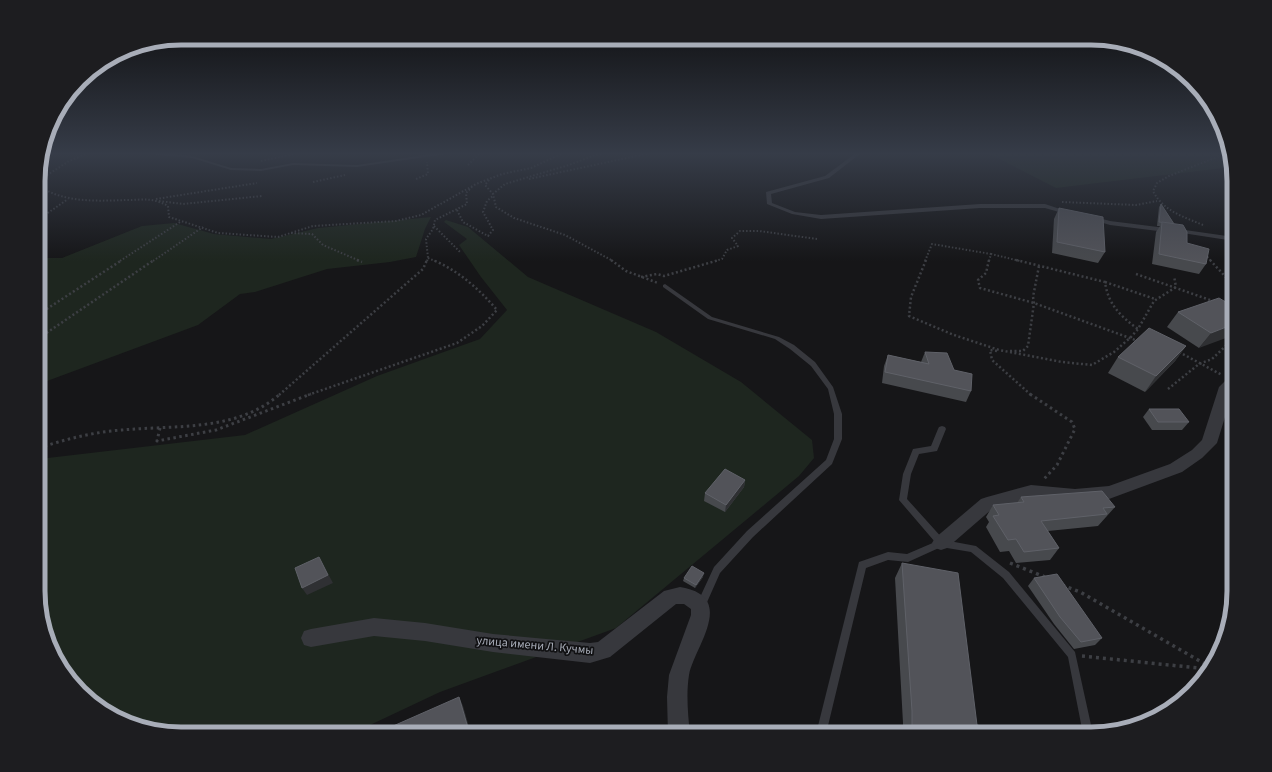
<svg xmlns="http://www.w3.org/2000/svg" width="1272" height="772" font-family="'Source Sans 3',sans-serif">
  <rect width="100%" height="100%" fill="#161618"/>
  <g fill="#1e261f">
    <polygon points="988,153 1228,153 1232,167 1056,188"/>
    <polygon points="431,217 425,229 416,257 390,262 327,269 255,292 240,294 198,325 39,384 39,258 62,258 142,226 174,223 214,234 271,239 318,228"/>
    <polygon points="446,220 468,227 528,277 656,332 741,382 812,440 814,458 799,476 616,628 440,692 351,734 181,734 110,715 62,670 39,609 39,459 245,435 377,376 480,339 507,310 481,277 459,245 467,239 444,222"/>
  </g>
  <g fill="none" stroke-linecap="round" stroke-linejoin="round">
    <g stroke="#3d3f44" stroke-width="2" stroke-dasharray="1.5 2" stroke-linecap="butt">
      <polyline points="601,153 569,165 505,184 493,194 496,207 514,218 565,235 613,261"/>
      <polyline points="41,157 60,153"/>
      <polyline points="261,161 299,153"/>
      <polyline points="468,165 480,153"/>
      <polyline points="41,179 69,161 89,153"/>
      <polyline points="416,179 428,174 427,162"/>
      <polyline points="529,179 650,153"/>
      <polyline points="489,180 485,185 493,194"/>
      <polyline points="313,182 345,175"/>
      <path d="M39,186C64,203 97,201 126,200C144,200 152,197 168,206L169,217L218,233L278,237L313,226L396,221L421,215L476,184L502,174L531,168L563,153"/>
      <polyline points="156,199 257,183"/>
      <polyline points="159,201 183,204 262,196"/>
      <polyline points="1062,202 1136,205 1157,201"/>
      <polyline points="457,210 463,222 488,236 493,230 483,212 487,201 493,196"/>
      <polyline points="39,219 68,199"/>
      <path d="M1203,225C1184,217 1163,211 1153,191L1157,183L1169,176L1227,153"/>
      <polyline points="434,226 460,252"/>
      <polyline points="291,233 312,234 323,245 360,261"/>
      <polyline points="1205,254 1211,261"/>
      <polyline points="428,258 435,261"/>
      <polyline points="120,261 180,222"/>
      <polyline points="153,261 203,227"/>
      <polyline points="427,261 428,258 426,239 433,229 435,220 467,204 466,193 472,187"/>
      <polyline points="715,261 722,259 727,250 738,246 732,238 740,231 759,231 817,239"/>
      <polyline points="925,261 932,244 991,254"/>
      <polyline points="989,261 991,254 1020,261"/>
    </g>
    <g stroke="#3d3f44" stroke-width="2.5" stroke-dasharray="2 2.5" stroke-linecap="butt">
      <polyline points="357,260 362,262"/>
      <polyline points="611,260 626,271 658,283"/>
      <polyline points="926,260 911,297 909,316 954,335 999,350 1062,362 1092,365 1114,352 1131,337 1138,329 1154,301 1176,287 1174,276"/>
      <polyline points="989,260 986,273 978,280 980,288 1034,303 1138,341"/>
      <path d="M1016,260L1105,282C1108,304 1120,316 1138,329"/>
      <polyline points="1210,260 1234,286"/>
      <polyline points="1136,274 1213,301"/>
      <polyline points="641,277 657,274 664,276 719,260"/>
      <polyline points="1105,282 1155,299"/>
      <polyline points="39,314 122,260"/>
      <polyline points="39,338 154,260"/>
      <polyline points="997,351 990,350 992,360 1031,395"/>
      <polyline points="1010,351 1023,351 1028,346 1034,303 1033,297 1039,266"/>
      <polyline points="1179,352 1222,375"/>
      <polyline points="1168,389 1199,364 1212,359 1234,338"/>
      <polyline points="279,395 423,269 427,260"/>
      <path d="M308,395L457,343L482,326L497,310C479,289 459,271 433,260"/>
    </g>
    <g stroke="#3d3f44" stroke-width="3" stroke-dasharray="2.5 3.5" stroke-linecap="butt">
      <polyline points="1030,394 1072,422 1075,429 1057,465 1044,479"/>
      <polyline points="160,428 157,441 216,430 311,394"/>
      <path d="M39,448C66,439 94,432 122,430C175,425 237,432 280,394"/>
    </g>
    <g stroke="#3d3f44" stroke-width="3.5" stroke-dasharray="3 4" stroke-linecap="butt">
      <polyline points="1010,563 1045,577"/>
      <polyline points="1062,585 1080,592 1210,667"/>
      <polyline points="1082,656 1208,669"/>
    </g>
    <g fill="#37383d" fill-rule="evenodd">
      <polygon points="147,153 162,153 192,156 231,168 261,169 293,163 357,165 438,153 448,153 446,154 357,167 293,165 261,171 231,170 192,158 149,154"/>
      <polygon points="856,153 861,153 829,178 771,194 772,203 795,212 821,215 980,204 1045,204 1069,212 1066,214 1045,208 980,208 821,219 792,214 767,204 766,192 825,176"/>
      <polygon points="1095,217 1110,221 1166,228 1169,230 1166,232 1110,225 1093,220 1092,219"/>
      <polygon points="1178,229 1234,237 1234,241 1176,232 1176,230"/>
      <polygon points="665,284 712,317 779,337 794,345 815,362 833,387 842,414 842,439 832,464 753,537 720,573 704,609 701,610 698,609 696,606 714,567 747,531 826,460 834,439 834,414 828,389 811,366 790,349 775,339 708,319 663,287 663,285"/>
      <polygon points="942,426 945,427 946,429 937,451 919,454 911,474 907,499 944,540 976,546 1009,572 1075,652 1093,734 1083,734 1068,657 1003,578 971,552 941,547 908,562 888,560 866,568 826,734 816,734 859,562 888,552 907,554 935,542 899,500 903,474 913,449 931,446 938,429 939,427"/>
    </g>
    <g fill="#37383d" fill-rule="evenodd">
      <polygon points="1234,375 1234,388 1217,443 1202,458 1182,472 1109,499 1075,503 1031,499 992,509 947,548 941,550 935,548 932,543 935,538 981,499 987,497 1031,485 1075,489 1109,486 1170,464 1192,450 1202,440 1219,387 1229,377"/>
      <path d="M680,587C687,588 694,590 700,594C726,611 693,652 689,675C686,694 688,715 690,734H668L667,697L669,675L691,615V609L684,604H676L610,657L590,663L493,652L425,641L374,636L311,647L304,645L301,638L304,631L311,629L374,618L425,623L493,634L590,643L598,642L664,591Z"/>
    </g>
  </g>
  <g fill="#47494d">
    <polygon points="1161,204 1187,243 1206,264 1199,274 1152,264 1156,232 1160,226 1157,226 1159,207"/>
    <polygon points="1059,208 1105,252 1098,263 1052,253 1054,219"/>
    <polygon points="1234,307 1199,348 1167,327 1178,312"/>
    <polygon points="1186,346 1175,361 1145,392 1108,373 1118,357"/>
    <polygon points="925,352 954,370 971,391 966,402 882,383 884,366 888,355 921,362"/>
    <polygon points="1149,409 1189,422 1182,430 1152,430 1143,417"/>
    <polygon points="745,480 744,487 725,512 704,501 705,493"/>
    <polygon points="1021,497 1115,507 1098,526 1048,531 1059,548 1050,560 1016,563 1009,551 1000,552 986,527 989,522 986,517 993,505 1017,503"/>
    <polygon points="902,563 977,725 1016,734 903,734 903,723 895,578"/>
    <polygon points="703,577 695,588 683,581 684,578"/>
    <polygon points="1034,578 1102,638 1095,645 1074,649 1054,624 1028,586"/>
  </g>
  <g fill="#2f3033">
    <polygon points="1234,324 1234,335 1199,348 1211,333"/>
    <polygon points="1186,346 1175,361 1145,392 1156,376"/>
    <polygon points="745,480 744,487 725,512 726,505"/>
    <polygon points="319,557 333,583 307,595 302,588"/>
    <polygon points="704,573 703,577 695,588 696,585"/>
    <polygon points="459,697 463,706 471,734 456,734"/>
  </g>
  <g fill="#525359" stroke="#5f6168">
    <polygon points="1161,204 1174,224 1159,222"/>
    <polygon points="1059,208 1103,217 1105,252 1057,242"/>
    <polygon points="1162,222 1183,225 1187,232 1187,243 1209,249 1206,264 1159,254"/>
    <polygon points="1219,298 1234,307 1234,324 1211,333 1178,312"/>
    <polygon points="1149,328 1186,346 1156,376 1118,357"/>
    <polygon points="925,352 947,353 954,370 972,374 971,391 885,372 888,355 929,364"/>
    <polygon points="1149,409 1179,409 1189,422 1158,422"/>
    <polygon points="725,469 745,480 726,505 705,493"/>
    <polygon points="1102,491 1115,507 1103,508 1107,514 1041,521 1059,548 1024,552 1016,539 1008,540 993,516 999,515 993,505 1024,502 1021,497"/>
    <polygon points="319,557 328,575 302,588 295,568"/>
    <polygon points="902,563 958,573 977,725 1016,734 912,734 912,711"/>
    <polygon points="692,566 704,573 696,585 684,578"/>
    <polygon points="1057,574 1102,638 1081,642 1060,617 1034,578"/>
    <polygon points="459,697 468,728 456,734 375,734"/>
  </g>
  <linearGradient id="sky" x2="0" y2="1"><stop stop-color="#0c0c0d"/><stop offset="0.59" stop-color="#363c48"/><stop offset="1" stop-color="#363c48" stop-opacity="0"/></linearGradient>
  <rect width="1272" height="261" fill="url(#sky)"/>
  <g text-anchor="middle" stroke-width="3.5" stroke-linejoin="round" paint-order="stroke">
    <g font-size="12" fill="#a8adb8" stroke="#111113">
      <text transform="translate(535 645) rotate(5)" y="4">улица имени Л. Кучмы</text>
    </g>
  </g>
  <path d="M0 0H1272V772H0ZM181 45H1091A136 136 0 0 1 1227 181V591A136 136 0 0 1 1091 727H181A136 136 0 0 1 45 591V181A136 136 0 0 1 181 45Z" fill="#1d1d20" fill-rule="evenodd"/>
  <path fill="none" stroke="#a8adb8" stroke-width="5" d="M181 45H1091A136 136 0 0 1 1227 181V591A136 136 0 0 1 1091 727H181A136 136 0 0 1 45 591V181A136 136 0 0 1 181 45Z"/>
</svg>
